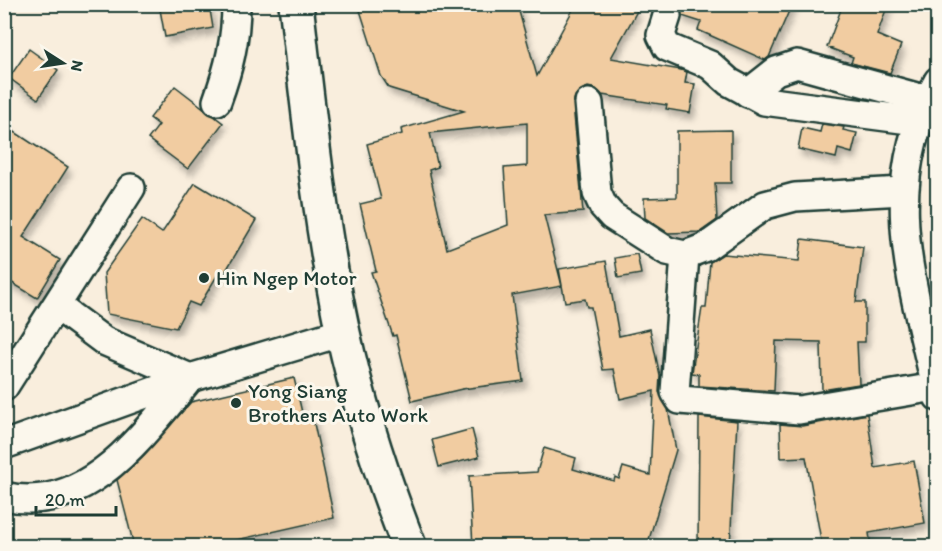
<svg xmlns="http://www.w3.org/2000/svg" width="942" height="551" font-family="Itim,sans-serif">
  <defs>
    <filter id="shadow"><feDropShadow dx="3.5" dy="6" stdDeviation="3" flood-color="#0004"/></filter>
  </defs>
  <rect width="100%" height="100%" fill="#f9eedd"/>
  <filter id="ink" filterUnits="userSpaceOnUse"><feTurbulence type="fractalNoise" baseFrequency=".0167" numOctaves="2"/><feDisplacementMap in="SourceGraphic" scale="12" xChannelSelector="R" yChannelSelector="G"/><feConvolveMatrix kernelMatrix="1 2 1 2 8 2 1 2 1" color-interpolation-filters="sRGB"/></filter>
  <g filter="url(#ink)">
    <g fill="#f1cca1" stroke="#1f3d34" stroke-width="1.5" fill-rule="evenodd" filter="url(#shadow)">
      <polygon points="159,4 209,4 213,28 165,37"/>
      <path d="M358,4H517L537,76L576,4H625L637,11L611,58L681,70L687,72L685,83L695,84L690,113L666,109L667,105L602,95L596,89L588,87L579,91L575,96L573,104L583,212L544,215L562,286L512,295L523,381L462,389L412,401L396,335L393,336L371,272L376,271L360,204L381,199L367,144L402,134L401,129L464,111L389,88L381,76ZM527,123V166L504,168L508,225L447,249L429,170L438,167L430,133Z"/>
      <polygon points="677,4 792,4 769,57 765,60 698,30 701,22 682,16"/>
      <polygon points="843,4 888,4 877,35 901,45 890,73 851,63 853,57 827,47"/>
      <polygon points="29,49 58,70 38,99 9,78"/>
      <polygon points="175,86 223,123 188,169 148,139 159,125 150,118"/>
      <polygon points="822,124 844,127 843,130 857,133 852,153 838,149 836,158 798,149 802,128 820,132"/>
      <polygon points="4,125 68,167 23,237 60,260 37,298 4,278"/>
      <polygon points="731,130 731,183 715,183 717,220 700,232 668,233 645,218 644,198 677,197 677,131"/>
      <polygon points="195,183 256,220 224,274 218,274 199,306 189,302 176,328 107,314 104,273 142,219 162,233"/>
      <polygon points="802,239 863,247 856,302 865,302 865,342 857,342 859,384 822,390 821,342 776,341 774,391 699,386 699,374 692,373 693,366 702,308 706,308 710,262 723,254 799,261"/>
      <polygon points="637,254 641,274 618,278 615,258"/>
      <polygon points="606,261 619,336 650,329 660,376 659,392 668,409 676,450 647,546 473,546 469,476 537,472 544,448 576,458 573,469 614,481 615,477 619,479 623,467 650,475 654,391 620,399 614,369 603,370 591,307 587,307 585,299 565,302 559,269"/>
      <polygon points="294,378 303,417 312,414 334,518 223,543 224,546 134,546 117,480 144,455 191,402"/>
      <polygon points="867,414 875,468 914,461 925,523 869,533 871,546 822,546 806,457 781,458 780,424 802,426"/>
      <polygon points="699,417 737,421 730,546 698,546"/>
      <polygon points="472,429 479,457 439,467 432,440"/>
    </g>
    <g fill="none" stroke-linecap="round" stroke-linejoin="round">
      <g stroke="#1f3d34" stroke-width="32">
        <g id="street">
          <polyline points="667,16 661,35 667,47 710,65 729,82 764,101 917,121"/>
          <path d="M938,81C876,189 914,285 938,397"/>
          <polyline points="748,93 776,71 797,64 927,100"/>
          <path d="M217,101C229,68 236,40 236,4"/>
          <polyline points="589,103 597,193 603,206 612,216 667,251 685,255 706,247 765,205 795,197 903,191"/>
          <polyline points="685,255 675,392 680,400 799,410 935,387"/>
          <polyline points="4,387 131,188"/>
          <polyline points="4,445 190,378 343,332"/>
          <path d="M4,496C87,516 144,433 190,378L104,341L57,306"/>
        </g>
      </g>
      <g stroke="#1f3d34" stroke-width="38">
        <path id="secondary" d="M296,4C309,114 320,225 343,333C359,406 382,477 409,546"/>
      </g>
      <use href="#street" stroke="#fbf7ec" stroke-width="27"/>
      <use href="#secondary" stroke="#fbf7ec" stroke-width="33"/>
    </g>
  </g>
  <g fill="#1f3d34" stroke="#fbf7ec" stroke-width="2">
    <circle cx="204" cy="278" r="6"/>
    <circle cx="236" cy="403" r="6"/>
  </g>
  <g text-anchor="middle" stroke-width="6" stroke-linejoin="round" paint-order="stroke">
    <g font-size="21" fill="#1f3d34" stroke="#fbf7ec" text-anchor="start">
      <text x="216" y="285">Hin Ngep Motor</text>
      <text x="248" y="398">Yong Siang<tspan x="248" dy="24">Brothers Auto Work</tspan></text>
    </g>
  </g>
  <rect width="942" height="551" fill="none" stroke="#fbf7ec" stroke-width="24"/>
  <rect x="12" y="12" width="918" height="527" fill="none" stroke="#1f3d34" stroke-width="2" filter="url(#ink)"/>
  <g transform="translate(63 63) rotate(102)" stroke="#fbf7ec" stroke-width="4.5" paint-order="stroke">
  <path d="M0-4.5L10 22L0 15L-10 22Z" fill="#1f3d34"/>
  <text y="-9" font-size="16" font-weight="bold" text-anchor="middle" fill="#1f3d34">N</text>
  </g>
  <path d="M36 506v9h80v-9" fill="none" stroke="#1f3d34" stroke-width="3"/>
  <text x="45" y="506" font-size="18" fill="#1f3d34" stroke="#fbf7ec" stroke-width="4.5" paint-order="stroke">20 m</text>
</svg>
